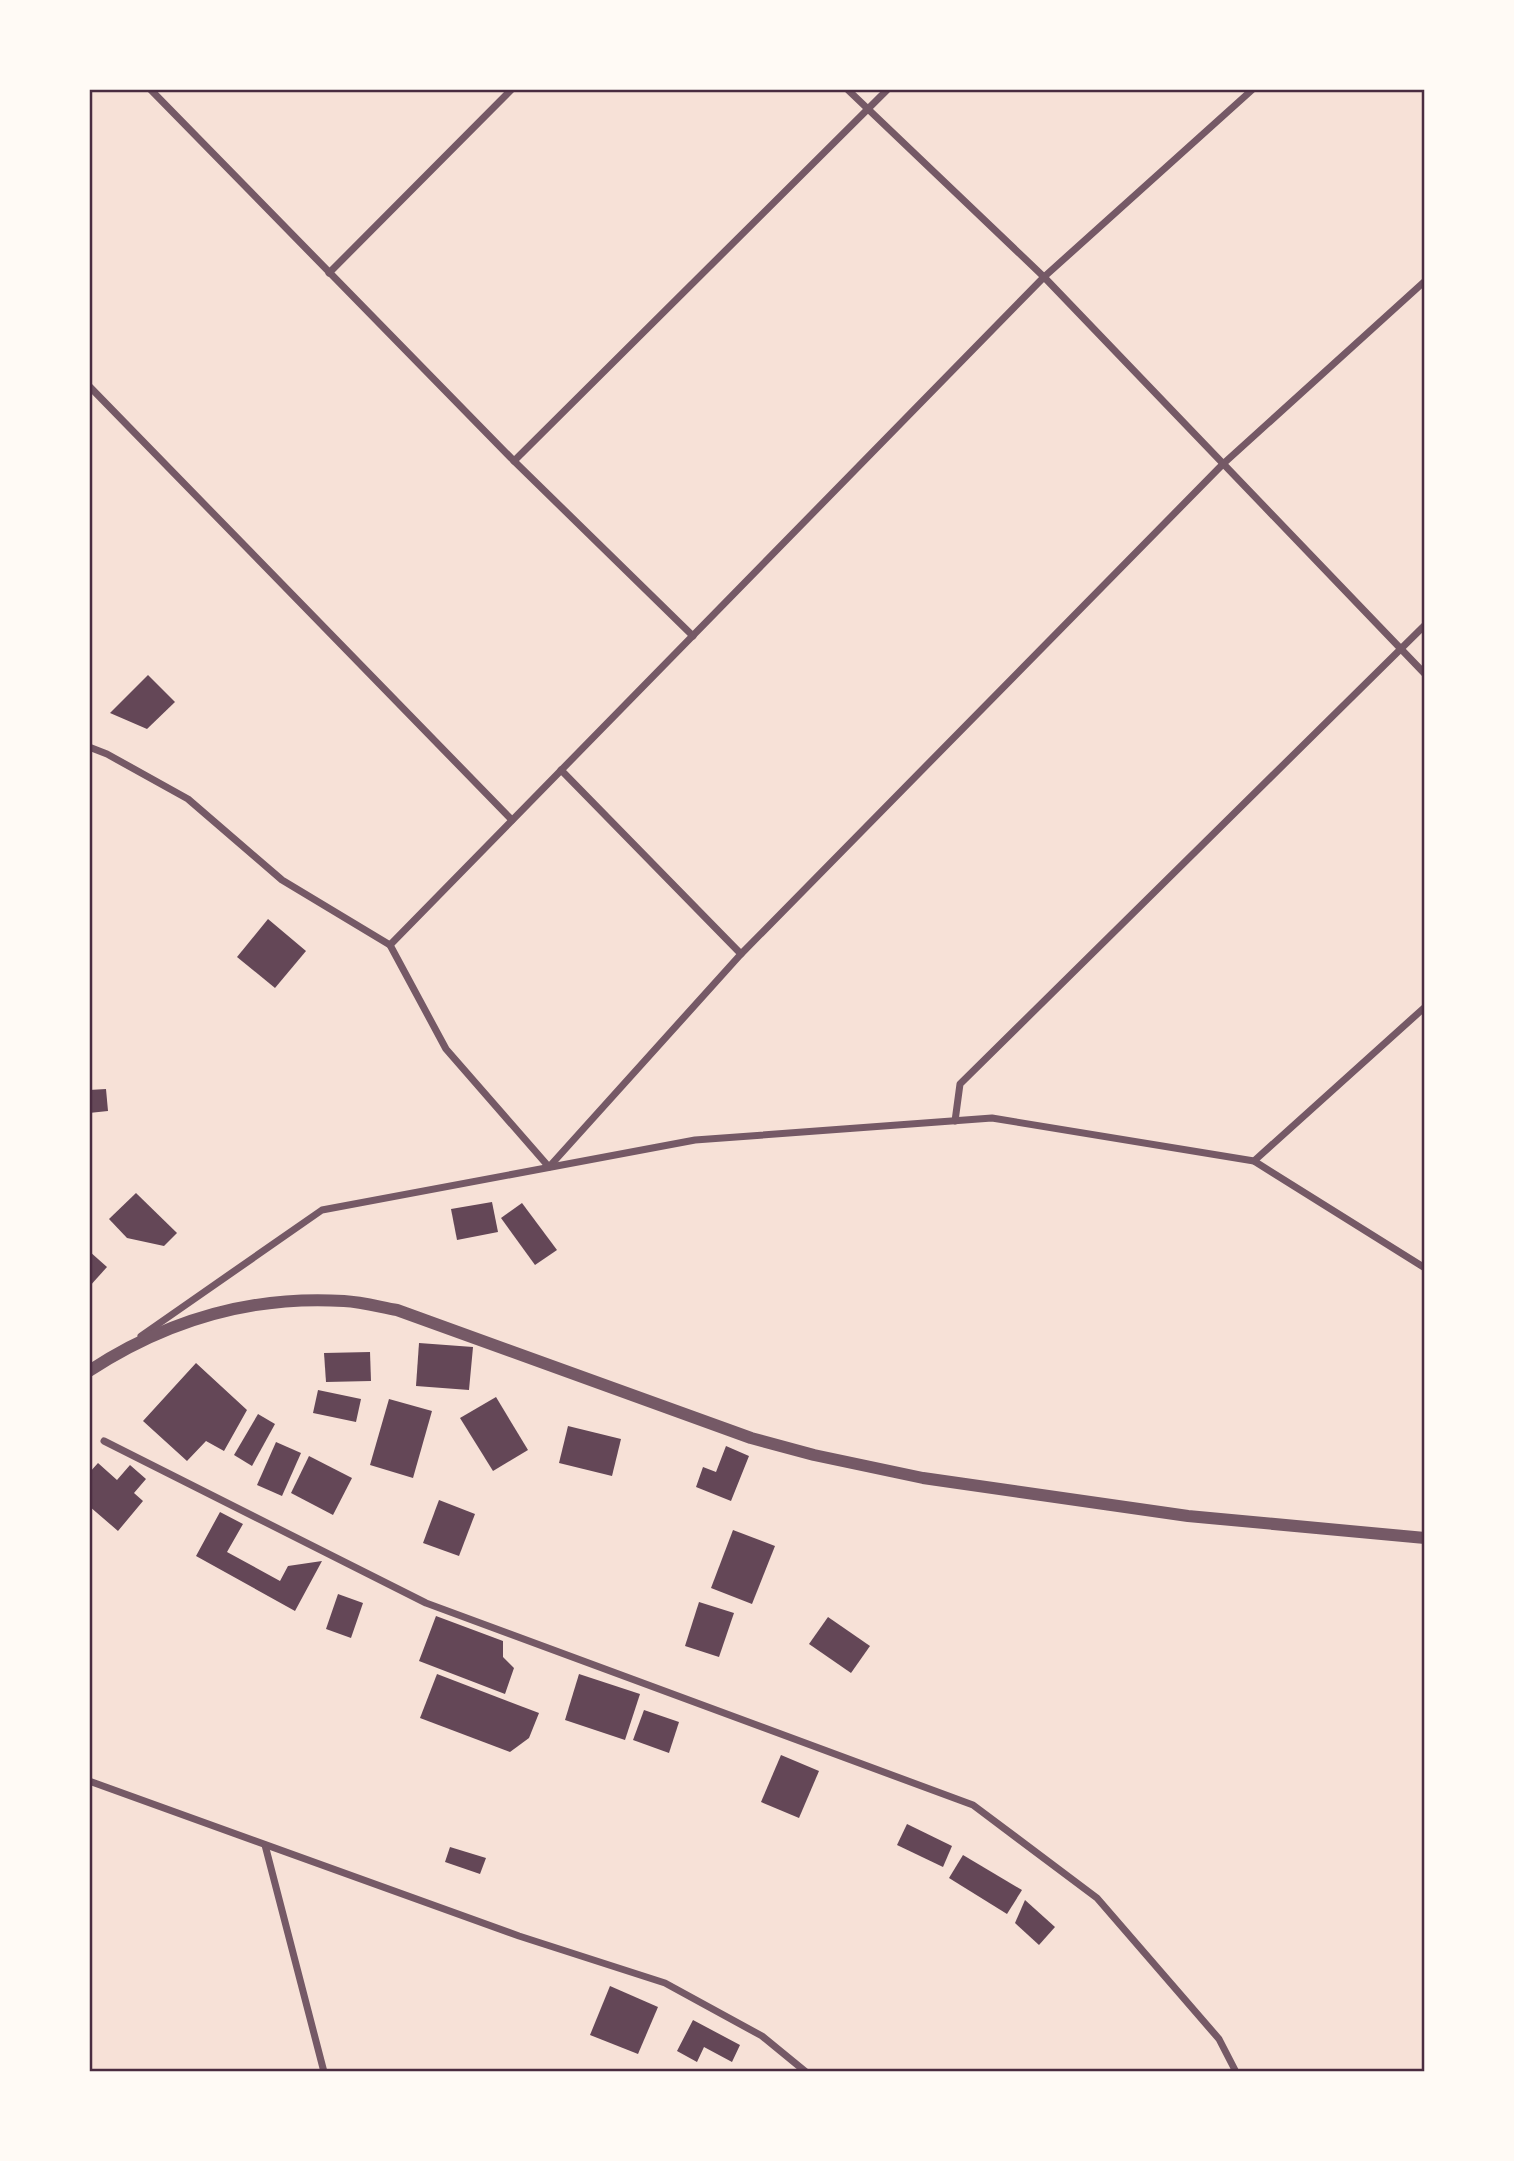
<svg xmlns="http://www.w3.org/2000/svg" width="1514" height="2161" font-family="'DM Sans',sans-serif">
  <rect width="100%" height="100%" fill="#f7e1d7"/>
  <g fill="#644757">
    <polygon points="148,675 175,702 147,729 110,713"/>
    <polygon points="268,919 306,951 275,988 237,957"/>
    <polygon points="106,1089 108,1111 89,1113 89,1090"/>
    <polygon points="136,1193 177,1233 164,1246 127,1238 109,1219"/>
    <polygon points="492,1202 498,1232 457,1240 451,1209"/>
    <polygon points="522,1203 557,1250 535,1265 501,1218"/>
    <polygon points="89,1251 107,1267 89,1287"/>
    <polygon points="419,1343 473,1347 469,1390 416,1386"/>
    <polygon points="370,1352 371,1381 326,1382 324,1353"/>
    <polygon points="196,1363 247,1410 224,1451 206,1441 187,1461 143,1421"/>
    <polygon points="318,1390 361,1399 356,1422 313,1413"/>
    <polygon points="496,1397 528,1450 493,1471 460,1418"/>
    <polygon points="389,1399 432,1411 413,1478 370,1465"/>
    <polygon points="258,1414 275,1424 252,1466 234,1455"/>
    <polygon points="568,1426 621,1439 612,1476 559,1463"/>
    <polygon points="276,1442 301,1453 282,1496 257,1485"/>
    <polygon points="726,1446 749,1456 731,1501 696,1487 703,1467 716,1472"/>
    <polygon points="309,1456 352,1478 333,1515 291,1493"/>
    <polygon points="98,1463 117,1480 130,1465 146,1479 134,1493 143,1501 118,1531 89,1506 89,1473"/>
    <polygon points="439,1500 475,1514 459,1556 423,1543"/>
    <polygon points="220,1512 243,1524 227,1552 280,1581 288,1566 322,1561 295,1611 196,1556"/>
    <polygon points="733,1530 775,1546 752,1604 711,1588"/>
    <polygon points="338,1594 363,1603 351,1638 326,1629"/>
    <polygon points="699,1602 734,1613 719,1657 685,1646"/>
    <polygon points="436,1616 503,1641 503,1657 514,1668 505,1694 419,1661"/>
    <polygon points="828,1617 870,1646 851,1673 809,1644"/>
    <polygon points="437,1674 539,1713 529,1738 510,1752 420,1718"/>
    <polygon points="579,1674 640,1694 625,1740 565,1720"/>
    <polygon points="644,1710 679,1722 669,1753 633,1740"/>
    <polygon points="781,1755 819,1771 799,1818 761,1802"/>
    <polygon points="907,1824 952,1846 943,1867 897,1845"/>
    <polygon points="450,1847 486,1858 480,1874 445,1862"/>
    <polygon points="963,1855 1022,1890 1007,1914 949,1878"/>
    <polygon points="1025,1900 1055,1927 1039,1945 1015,1923"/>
    <polygon points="610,1986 658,2007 638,2054 590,2035"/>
    <polygon points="693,2020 740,2045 732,2062 704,2047 697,2062 677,2051"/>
  </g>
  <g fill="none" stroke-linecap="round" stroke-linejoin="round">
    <g stroke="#755966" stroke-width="7">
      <polyline points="150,89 514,461 693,636"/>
      <polyline points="847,89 1044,277 1425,674"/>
      <polyline points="329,273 512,89"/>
      <polyline points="89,386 512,820"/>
      <polyline points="514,461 888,89"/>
      <polyline points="89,747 107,754 188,799 282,880 390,945 446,1049 549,1167 741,954 1223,464 1425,281"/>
      <polyline points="561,770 741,954"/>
      <polyline points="390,945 1044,277 1253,89"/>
      <polyline points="955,1121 960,1084 1425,625"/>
      <polyline points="1254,1161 1425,1007"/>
      <polyline points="141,1336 322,1210 695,1140 992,1118 1254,1161 1425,1268"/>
      <polyline points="104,1441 426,1603 973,1805 1097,1898 1219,2039 1236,2072"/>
      <polyline points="89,1781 519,1936 665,1983 762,2036 806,2072"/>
      <polyline points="265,1845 324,2072"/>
    </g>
    <path stroke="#755966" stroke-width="12" d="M89,1371C167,1320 250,1295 344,1301C362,1302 380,1307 397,1310L751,1438L814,1455L923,1478L1188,1516L1425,1538"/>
  </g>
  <rect width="1514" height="2161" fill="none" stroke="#fffaf5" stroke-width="182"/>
  <rect x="91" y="91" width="1332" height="1979" fill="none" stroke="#4a2c40" stroke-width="2.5"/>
</svg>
